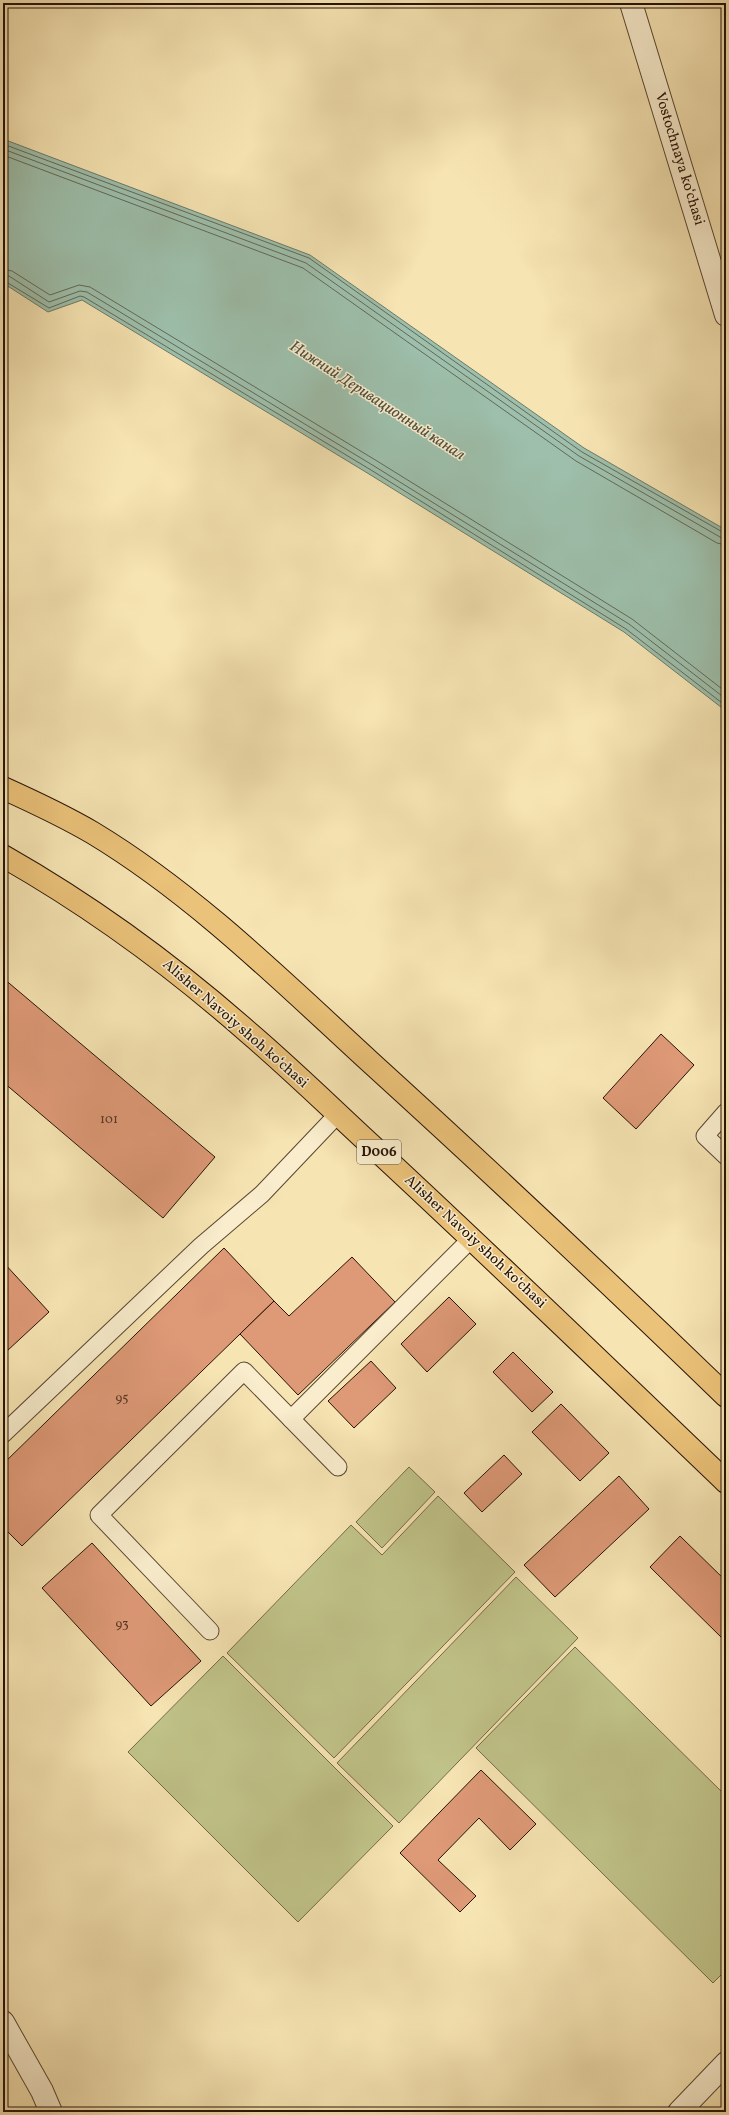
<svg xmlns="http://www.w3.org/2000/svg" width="729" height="2115" viewBox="0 0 729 2115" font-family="Vollkorn,serif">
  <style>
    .green { fill: #c0c389; stroke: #736a48 }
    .water { fill: #9dbfab; stroke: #6d7a69 }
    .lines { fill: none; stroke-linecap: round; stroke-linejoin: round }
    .shore { stroke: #626858; stroke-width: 1 }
    .building { fill: #de9977; stroke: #261206 }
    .service-casing { stroke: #5a4631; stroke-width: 19 }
    .minor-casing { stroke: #5a4631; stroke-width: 24 }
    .primary-casing { stroke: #261206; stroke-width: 24 }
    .service { stroke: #f9edcd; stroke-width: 17 }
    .minor { stroke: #f9edcd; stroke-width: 22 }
    .primary { stroke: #ebc279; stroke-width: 22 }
    .labels { text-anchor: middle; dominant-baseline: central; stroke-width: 3; stroke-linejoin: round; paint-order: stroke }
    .number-label { font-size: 13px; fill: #543422 }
    .shield { fill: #f9edcd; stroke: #655442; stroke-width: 1 }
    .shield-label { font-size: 14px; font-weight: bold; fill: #261206 }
    .street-label { font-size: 15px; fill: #261206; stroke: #f9edcd }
    .water-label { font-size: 16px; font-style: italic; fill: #504f40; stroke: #f9edcd }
  </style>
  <rect width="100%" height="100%" fill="#f6e4b2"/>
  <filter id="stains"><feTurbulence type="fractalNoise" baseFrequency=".005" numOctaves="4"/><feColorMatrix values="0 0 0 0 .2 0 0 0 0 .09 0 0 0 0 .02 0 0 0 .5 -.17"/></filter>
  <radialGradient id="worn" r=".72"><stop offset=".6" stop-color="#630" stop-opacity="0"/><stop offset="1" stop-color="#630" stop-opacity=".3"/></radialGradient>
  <!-- green -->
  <g class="green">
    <polygon points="409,1467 435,1492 382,1548 356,1522"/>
    <polygon points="438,1496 515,1572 334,1758 227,1653 351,1525 382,1555"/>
    <polygon points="516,1577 578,1638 399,1823 337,1763"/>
    <polygon points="575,1647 726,1796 726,1970 713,1983 476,1748"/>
    <polygon points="223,1656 393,1826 298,1922 128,1752"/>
  </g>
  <!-- water -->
  <polygon class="water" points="3,139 310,255 584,448 726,530 726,711 624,632 369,474 82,300 48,312 3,283"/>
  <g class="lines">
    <!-- shore -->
    <g class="shore">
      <polyline points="3,144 309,258 582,452 726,534"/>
      <polyline points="3,149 306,263 579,456 720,537 726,539"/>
      <polyline points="3,155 303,268 576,461 717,543 726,545"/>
      <polyline points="3,269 12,271 50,295 79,285 90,287 377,461 632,619 726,692"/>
      <polyline points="3,275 9,276 49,302 80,291 87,292 374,466 629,624 726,699"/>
      <polyline points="3,280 49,308 80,296 84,297 371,470 626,629 726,706"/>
    </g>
  </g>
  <!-- building -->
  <g class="building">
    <polygon points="3,978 215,1157 163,1218 3,1082"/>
    <polygon points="661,1034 694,1065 636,1129 603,1098"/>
    <polygon points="224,1248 274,1301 22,1546 3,1527 3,1464"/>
    <polygon points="352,1257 395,1302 298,1395 240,1334 274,1301 289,1316"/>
    <polygon points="3,1262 49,1312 7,1351 3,1347"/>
    <polygon points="449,1297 476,1324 427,1372 401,1344"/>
    <polygon points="513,1352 553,1392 532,1412 493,1372"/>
    <polygon points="371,1361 396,1388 354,1428 328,1401"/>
    <polygon points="561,1404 609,1453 580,1481 532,1432"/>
    <polygon points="504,1455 522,1474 482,1512 464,1493"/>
    <polygon points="619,1476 649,1509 555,1597 524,1565"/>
    <polygon points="680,1536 726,1581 726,1638 724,1640 650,1567"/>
    <polygon points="92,1543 201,1661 151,1706 42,1588"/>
    <polygon points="481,1770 536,1824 510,1850 479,1818 438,1860 476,1896 460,1912 400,1853"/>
  </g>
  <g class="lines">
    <defs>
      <g id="service">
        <polyline points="726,1112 705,1136 726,1156"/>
        <polyline points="291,1419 338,1467"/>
        <polyline points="3,1434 201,1246 262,1194 338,1114"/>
        <polyline points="210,1631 99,1515 244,1371 291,1419 472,1238"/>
      </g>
      <g id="minor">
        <polyline points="631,3 726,315"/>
        <polyline points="3,2022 42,2091 51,2112"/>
        <polyline points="679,2112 726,2063"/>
      </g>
      <g id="primary">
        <path d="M3,788C34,802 64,816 93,833C194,894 281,980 368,1060C489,1170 608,1282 726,1396"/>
        <path d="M3,856C91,906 173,966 249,1033C290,1068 330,1107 370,1144C490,1255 608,1369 726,1482"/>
      </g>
    </defs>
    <!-- service casing -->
    <use href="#service" class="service-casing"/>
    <!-- minor casing -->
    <use href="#minor" class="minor-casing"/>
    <!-- primary casing -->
    <use href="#primary" class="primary-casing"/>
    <!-- service -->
    <use href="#service" class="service"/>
    <!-- minor -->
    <use href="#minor" class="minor"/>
    <!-- primary -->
    <use href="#primary" class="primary"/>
  </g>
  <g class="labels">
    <!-- number labels -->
    <g class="number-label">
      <text x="109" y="1120">101</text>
      <text x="122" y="1399">95</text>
      <text x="122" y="1625">93</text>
    </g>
    <!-- shield labels -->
    <rect class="shield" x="357" y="1140" width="44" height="24" rx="3"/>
    <g class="shield-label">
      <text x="379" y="1152">D006</text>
    </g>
    <!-- street labels -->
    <g class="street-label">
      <text transform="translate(679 159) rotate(73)">Vostochnaya ko‘chasi</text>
      <text transform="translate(235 1024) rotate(41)">Alisher Navoiy shoh koʻchasi</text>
      <text transform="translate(475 1242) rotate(43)">Alisher Navoiy shoh koʻchasi</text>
    </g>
    <!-- water labels -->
    <g class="water-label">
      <text transform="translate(377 401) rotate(33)">Нижний Деривационный канал</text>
    </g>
  </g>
  <!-- margin -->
  <rect width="729" height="2115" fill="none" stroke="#f6e4b2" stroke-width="16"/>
  <rect x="4" y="4" width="721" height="2107" fill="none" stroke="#261206" stroke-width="2"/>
  <rect x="8" y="8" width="713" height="2099" fill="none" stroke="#261206"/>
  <rect width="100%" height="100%" filter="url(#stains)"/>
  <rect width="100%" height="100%" fill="url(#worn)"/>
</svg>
